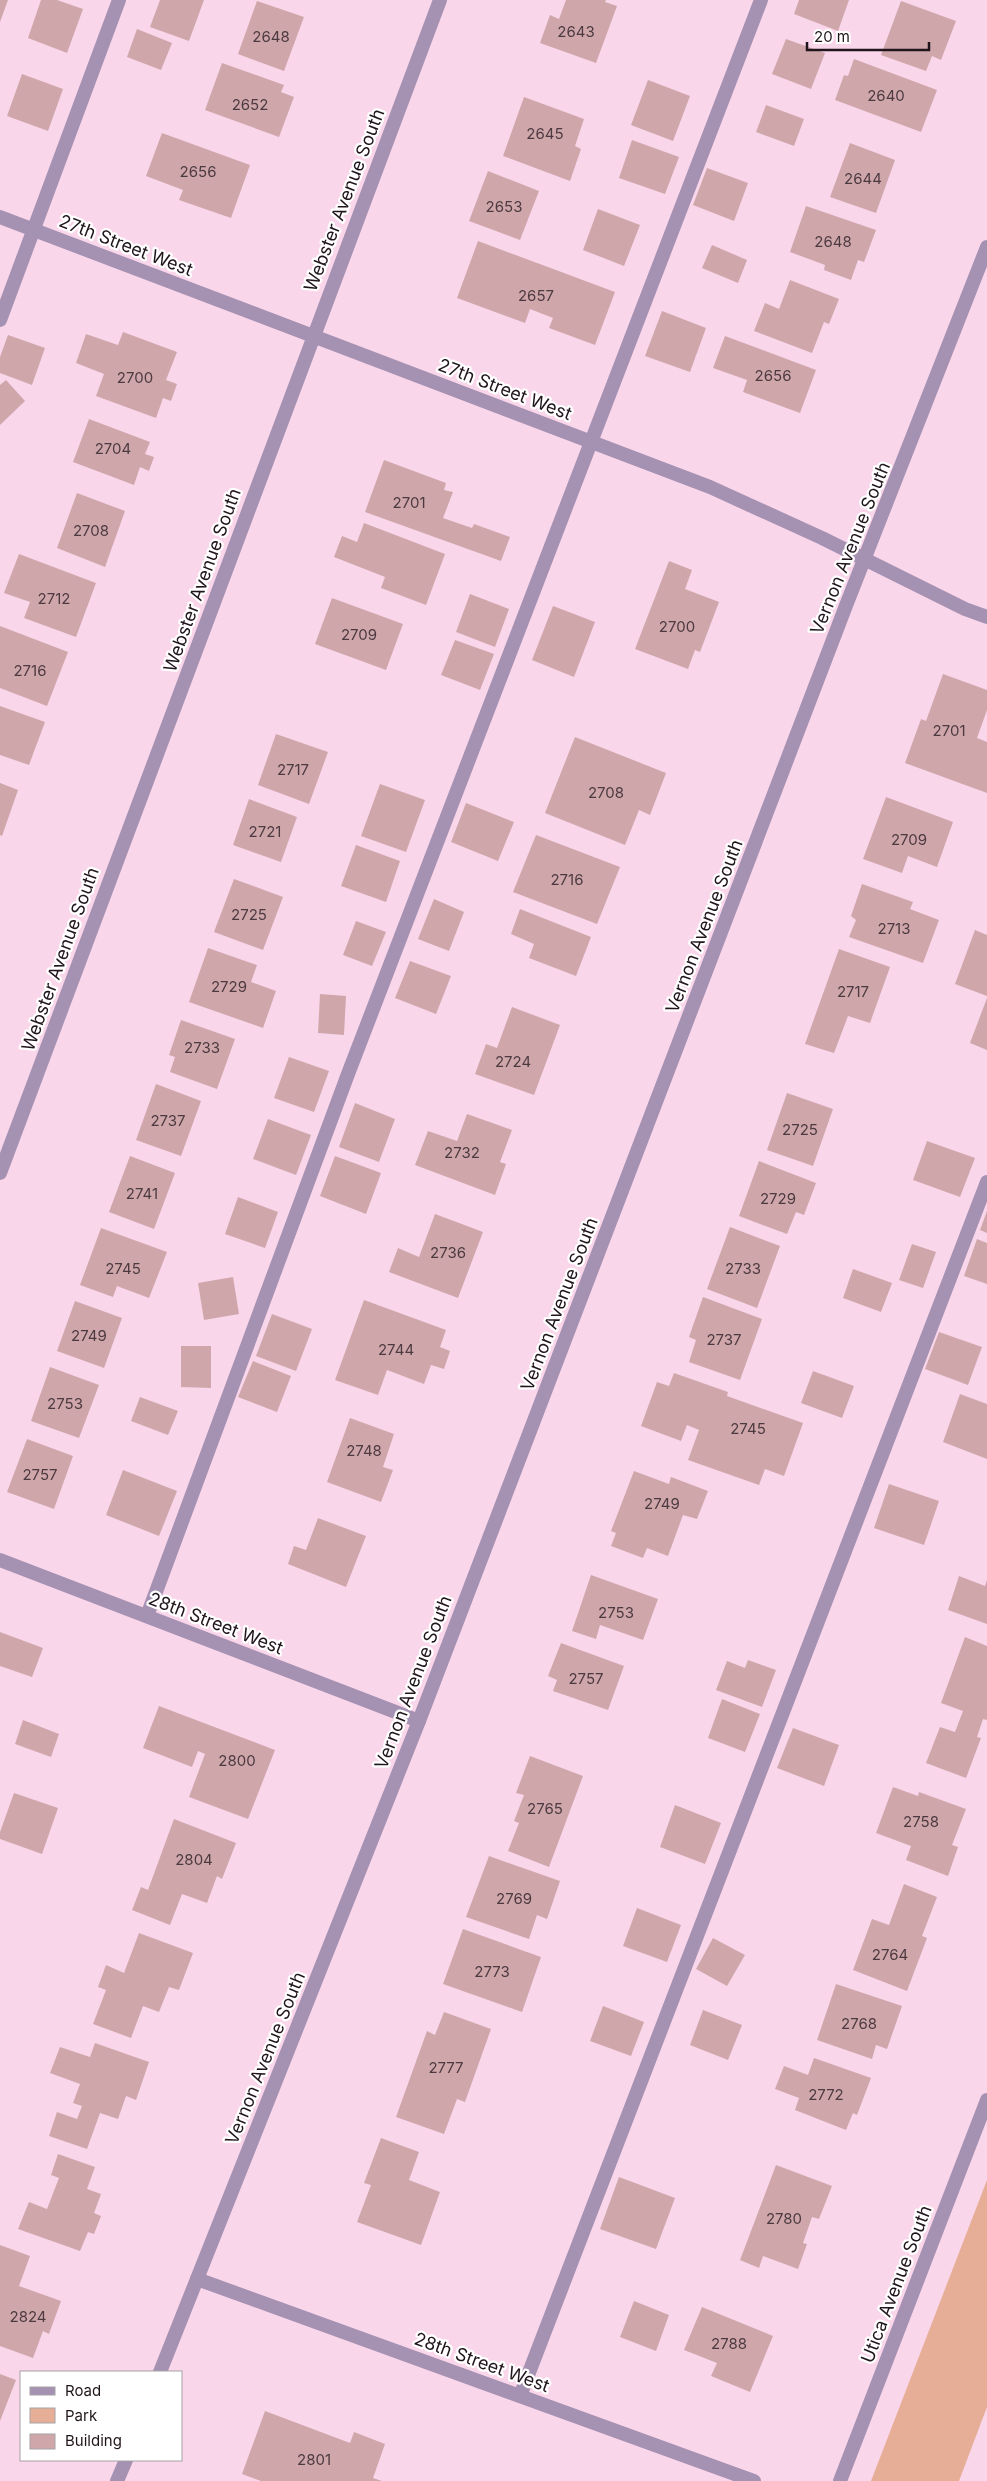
<svg xmlns="http://www.w3.org/2000/svg" width="987" height="2481" viewBox="0 0 987 2481" font-family="Inter,sans-serif">
  <style>
    .green { fill: #e7ae97 }
    .building { fill: #cfa7ab }
    .lines { fill: none; stroke-linecap: round; stroke-linejoin: round }
    .service { stroke: #a591b2; stroke-width: 14 }
    .minor { stroke: #a591b2; stroke-width: 14 }
    .labels { text-anchor: middle; dominant-baseline: central; stroke-width: 4.5; stroke-linejoin: round; paint-order: stroke }
    .number-label { font-size: 15px; fill: #4c3a40 }
    .street-label { font-size: 18px; fill: #21151c; stroke: #fff }
  </style>
  <rect width="100%" height="100%" fill="#fad6eb"/>
  <!-- green -->
  <polygon class="green" points="987,2180 987,2407 959,2481 871,2481"/>
  <!-- building -->
  <g class="building">
    <polygon points="0,0 8,0 0,22"/>
    <polygon points="41,0 57,0 83,9 67,53 28,38"/>
    <polygon points="160,0 204,0 189,41 150,27"/>
    <polygon points="566,0 606,0 605,2 617,6 596,63 540,43 550,15 559,19"/>
    <polygon points="799,0 849,0 838,31 794,14"/>
    <polygon points="257,1 304,17 284,71 238,54"/>
    <polygon points="901,1 956,21 941,60 932,56 926,71 881,55"/>
    <polygon points="137,29 172,43 161,70 127,57"/>
    <polygon points="786,39 825,53 811,89 772,74"/>
    <polygon points="854,59 937,90 921,132 835,100 844,75 848,76"/>
    <polygon points="222,63 284,85 281,92 294,97 279,137 205,110"/>
    <polygon points="22,74 63,89 48,131 7,116"/>
    <polygon points="648,80 690,96 673,141 631,125"/>
    <polygon points="524,97 584,119 575,146 581,149 570,181 503,156"/>
    <polygon points="766,105 804,119 794,146 756,132"/>
    <polygon points="162,133 250,165 231,218 179,200 183,190 146,176"/>
    <polygon points="632,140 679,157 665,194 619,178"/>
    <polygon points="850,143 895,160 876,213 830,197"/>
    <polygon points="707,168 748,183 734,221 693,205"/>
    <polygon points="488,171 539,191 520,240 469,221"/>
    <polygon points="806,206 876,230 864,262 858,260 851,280 824,270 825,265 790,252"/>
    <polygon points="598,209 640,225 624,266 583,250"/>
    <polygon points="478,241 615,292 595,345 549,328 553,318 530,309 525,323 457,298"/>
    <polygon points="712,245 747,260 738,283 702,268"/>
    <polygon points="790,280 839,299 829,324 824,322 812,353 754,331 765,303 779,309"/>
    <polygon points="662,311 706,328 690,372 645,356"/>
    <polygon points="123,332 177,352 166,380 177,384 171,401 163,398 156,418 96,396 104,374 76,363 86,334 118,345"/>
    <polygon points="8,335 45,348 32,385 0,373 0,357"/>
    <polygon points="725,336 816,370 800,413 743,392 747,380 713,368"/>
    <polygon points="6,380 25,401 0,425 0,385"/>
    <polygon points="89,419 150,442 145,454 154,457 149,471 140,467 134,485 73,462"/>
    <polygon points="384,460 446,483 444,490 453,492 443,518 472,528 474,524 510,537 501,561 365,512"/>
    <polygon points="77,493 125,511 105,567 57,548"/>
    <polygon points="364,523 445,554 426,605 381,588 385,577 334,557 342,536 357,542"/>
    <polygon points="19,554 96,583 76,637 24,618 30,602 4,593"/>
    <polygon points="669,561 692,570 685,589 719,602 700,652 695,650 688,669 635,649"/>
    <polygon points="470,594 509,609 495,647 456,632"/>
    <polygon points="332,598 403,624 386,670 315,644"/>
    <polygon points="553,606 595,622 574,677 532,660"/>
    <polygon points="0,626 68,652 47,706 0,688"/>
    <polygon points="455,640 494,654 480,690 441,675"/>
    <polygon points="943,674 987,690 987,710 977,738 987,742 987,793 905,763 921,719 926,721"/>
    <polygon points="0,706 45,722 29,765 0,755"/>
    <polygon points="276,734 328,752 309,804 258,785"/>
    <polygon points="575,737 666,773 650,815 639,810 625,845 545,813"/>
    <polygon points="0,783 18,790 2,836 0,835"/>
    <polygon points="380,784 425,800 406,852 361,836"/>
    <polygon points="886,797 953,822 937,867 908,856 902,873 863,859"/>
    <polygon points="249,799 297,817 281,862 233,845"/>
    <polygon points="466,803 514,822 498,861 451,842"/>
    <polygon points="536,835 620,867 597,924 513,892"/>
    <polygon points="356,845 400,861 386,902 341,886"/>
    <polygon points="234,879 283,897 263,950 214,932"/>
    <polygon points="862,884 913,902 910,909 939,920 923,963 849,937 856,920 851,916"/>
    <polygon points="434,899 464,912 449,951 418,939"/>
    <polygon points="520,909 591,937 576,976 529,958 534,944 511,934"/>
    <polygon points="356,921 386,932 372,966 343,955"/>
    <polygon points="975,930 987,935 987,996 955,984"/>
    <polygon points="208,948 257,965 251,982 276,991 263,1028 189,1002"/>
    <polygon points="839,949 890,967 870,1023 848,1016 834,1053 805,1044"/>
    <polygon points="410,961 451,976 436,1014 395,998"/>
    <polygon points="320,994 346,996 344,1035 318,1033"/>
    <polygon points="987,998 987,1050 970,1043"/>
    <polygon points="512,1007 560,1025 534,1095 475,1074 486,1044 497,1048"/>
    <polygon points="181,1020 235,1039 217,1089 170,1072 175,1057 169,1055"/>
    <polygon points="289,1057 329,1071 314,1112 274,1098"/>
    <polygon points="156,1084 201,1101 181,1156 136,1140"/>
    <polygon points="787,1093 833,1109 813,1166 767,1150"/>
    <polygon points="355,1103 395,1119 379,1162 339,1147"/>
    <polygon points="467,1114 512,1130 500,1162 506,1164 495,1195 415,1165 428,1131 457,1141"/>
    <polygon points="268,1119 311,1135 296,1175 253,1159"/>
    <polygon points="927,1141 975,1158 960,1197 913,1180"/>
    <polygon points="130,1156 175,1173 154,1229 109,1212"/>
    <polygon points="335,1156 381,1173 366,1214 320,1196"/>
    <polygon points="759,1161 816,1183 804,1215 796,1212 787,1234 739,1216"/>
    <polygon points="238,1197 278,1212 265,1248 225,1234"/>
    <polygon points="987,1211 987,1233 980,1230"/>
    <polygon points="435,1214 483,1232 458,1298 389,1272 398,1248 419,1257"/>
    <polygon points="730,1227 780,1246 757,1308 707,1289"/>
    <polygon points="101,1228 167,1252 149,1298 117,1286 113,1297 80,1285"/>
    <polygon points="977,1239 987,1243 987,1284 964,1276"/>
    <polygon points="912,1244 936,1252 923,1288 899,1280"/>
    <polygon points="853,1269 892,1283 881,1312 843,1298"/>
    <polygon points="233,1277 239,1314 204,1320 198,1283"/>
    <polygon points="703,1297 762,1319 740,1380 689,1362 696,1340 689,1337"/>
    <polygon points="364,1300 446,1330 440,1347 450,1351 444,1369 431,1365 424,1384 387,1370 378,1395 335,1380"/>
    <polygon points="75,1301 122,1318 104,1368 57,1351"/>
    <polygon points="272,1314 312,1329 296,1371 256,1356"/>
    <polygon points="939,1332 982,1347 968,1385 925,1369"/>
    <polygon points="181,1346 211,1346 211,1388 181,1387"/>
    <polygon points="253,1361 291,1376 277,1412 238,1397"/>
    <polygon points="50,1367 99,1385 79,1438 31,1421"/>
    <polygon points="813,1371 854,1386 842,1418 801,1403"/>
    <polygon points="674,1373 728,1392 727,1396 803,1423 784,1476 765,1469 759,1485 688,1460 699,1430 687,1425 681,1441 641,1426 657,1382 669,1386"/>
    <polygon points="960,1394 987,1404 987,1459 943,1442"/>
    <polygon points="140,1397 178,1411 168,1435 131,1421"/>
    <polygon points="350,1418 394,1434 383,1467 393,1470 381,1502 327,1482"/>
    <polygon points="27,1439 73,1456 54,1509 7,1492"/>
    <polygon points="123,1470 177,1491 159,1536 106,1515"/>
    <polygon points="634,1471 669,1484 671,1477 708,1491 697,1519 683,1515 668,1556 647,1548 643,1558 611,1546 616,1533 611,1531"/>
    <polygon points="889,1484 939,1501 924,1545 874,1528"/>
    <polygon points="318,1518 366,1536 346,1587 288,1564 294,1546 306,1550"/>
    <polygon points="591,1575 658,1599 643,1640 600,1625 596,1639 572,1631"/>
    <polygon points="959,1576 985,1586 987,1580 987,1624 948,1610"/>
    <polygon points="0,1632 43,1648 32,1677 0,1666"/>
    <polygon points="965,1637 987,1646 987,1720 983,1719 977,1737 981,1738 966,1778 926,1763 940,1727 955,1732 963,1711 941,1703"/>
    <polygon points="561,1643 624,1666 608,1710 553,1691 557,1680 548,1676"/>
    <polygon points="748,1660 776,1670 762,1707 716,1690 727,1661 745,1668"/>
    <polygon points="722,1699 760,1714 745,1752 708,1738"/>
    <polygon points="159,1706 275,1750 248,1819 189,1797 205,1754 198,1751 192,1767 143,1748"/>
    <polygon points="23,1720 59,1734 51,1757 15,1744"/>
    <polygon points="793,1728 839,1745 824,1786 777,1768"/>
    <polygon points="530,1756 583,1776 549,1867 508,1851 519,1823 514,1821 524,1795 516,1793"/>
    <polygon points="893,1787 918,1796 919,1792 966,1809 952,1845 958,1847 948,1876 906,1860 911,1846 876,1833"/>
    <polygon points="14,1793 58,1808 42,1854 0,1839 0,1832"/>
    <polygon points="675,1805 721,1823 705,1864 660,1847"/>
    <polygon points="174,1819 236,1843 222,1879 217,1876 207,1903 182,1894 170,1925 132,1910 141,1887 148,1890"/>
    <polygon points="489,1856 560,1881 547,1919 537,1915 529,1939 466,1917"/>
    <polygon points="904,1884 937,1897 922,1936 927,1938 907,1991 853,1970 872,1919 889,1925"/>
    <polygon points="637,1908 681,1925 667,1962 623,1946"/>
    <polygon points="463,1929 541,1957 522,2012 443,1984"/>
    <polygon points="139,1933 193,1953 179,1990 169,1987 159,2012 143,2006 131,2038 93,2024 106,1990 98,1987 106,1965 124,1973"/>
    <polygon points="713,1938 745,1955 727,1986 696,1969"/>
    <polygon points="836,1984 902,2006 887,2049 876,2045 872,2059 817,2040"/>
    <polygon points="603,2006 644,2022 631,2056 590,2041"/>
    <polygon points="703,2010 742,2025 728,2060 690,2045"/>
    <polygon points="444,2012 491,2029 465,2102 457,2099 444,2134 396,2117 427,2031 435,2035"/>
    <polygon points="95,2043 149,2062 136,2100 126,2096 118,2119 100,2113 87,2149 49,2136 57,2112 77,2119 82,2106 73,2103 80,2084 50,2073 60,2047 90,2057"/>
    <polygon points="814,2058 871,2078 857,2115 853,2113 846,2130 795,2110 799,2098 775,2089 784,2066 808,2075"/>
    <polygon points="381,2138 419,2152 409,2180 440,2192 421,2245 357,2222 371,2185 364,2183"/>
    <polygon points="58,2154 95,2167 87,2189 101,2194 94,2213 101,2216 94,2234 88,2232 80,2251 18,2229 29,2202 47,2209 59,2178 51,2175"/>
    <polygon points="776,2165 832,2186 819,2219 812,2217 803,2243 807,2244 798,2269 763,2256 759,2268 740,2260"/>
    <polygon points="619,2177 675,2198 656,2249 600,2229"/>
    <polygon points="0,2245 30,2256 19,2286 61,2301 49,2334 43,2331 33,2358 0,2346"/>
    <polygon points="634,2301 669,2315 656,2351 620,2337"/>
    <polygon points="702,2307 773,2336 750,2392 711,2376 717,2363 684,2350"/>
    <polygon points="0,2374 16,2380 0,2421"/>
    <polygon points="265,2411 350,2443 354,2432 385,2444 373,2478 382,2481 261,2481 242,2474"/>
  </g>
  <g class="lines">
    <!-- service -->
    <g class="service">
      <polyline points="0,320 119,0"/>
      <polyline points="147,1616 348,1074 761,0"/>
      <polyline points="520,2396 987,1182"/>
    </g>
    <!-- minor -->
    <g class="minor">
      <polyline points="0,217 710,487 822,538 965,609 987,617"/>
      <polyline points="0,1173 440,0"/>
      <polyline points="0,1560 419,1721"/>
      <polyline points="197,2279 754,2481"/>
      <polyline points="160,2372 419,1721 847,603 987,247"/>
      <polyline points="117,2481 126,2460"/>
      <polyline points="840,2481 987,2100"/>
    </g>
  </g>
  <g class="labels">
    <!-- number labels -->
    <g class="number-label">
      <text x="576" y="31">2643</text>
      <text x="271" y="36">2648</text>
      <text x="886" y="95">2640</text>
      <text x="250" y="104">2652</text>
      <text x="545" y="133">2645</text>
      <text x="198" y="171">2656</text>
      <text x="863" y="178">2644</text>
      <text x="504" y="206">2653</text>
      <text x="833" y="241">2648</text>
      <text x="536" y="295">2657</text>
      <text x="773" y="375">2656</text>
      <text x="135" y="377">2700</text>
      <text x="113" y="448">2704</text>
      <text x="409" y="502">2701</text>
      <text x="91" y="530">2708</text>
      <text x="54" y="598">2712</text>
      <text x="677" y="626">2700</text>
      <text x="359" y="634">2709</text>
      <text x="30" y="670">2716</text>
      <text x="949" y="730">2701</text>
      <text x="293" y="769">2717</text>
      <text x="606" y="792">2708</text>
      <text x="265" y="831">2721</text>
      <text x="909" y="839">2709</text>
      <text x="567" y="879">2716</text>
      <text x="249" y="914">2725</text>
      <text x="894" y="928">2713</text>
      <text x="229" y="986">2729</text>
      <text x="853" y="991">2717</text>
      <text x="202" y="1047">2733</text>
      <text x="513" y="1061">2724</text>
      <text x="168" y="1120">2737</text>
      <text x="800" y="1129">2725</text>
      <text x="462" y="1152">2732</text>
      <text x="142" y="1193">2741</text>
      <text x="778" y="1198">2729</text>
      <text x="448" y="1252">2736</text>
      <text x="123" y="1268">2745</text>
      <text x="743" y="1268">2733</text>
      <text x="89" y="1335">2749</text>
      <text x="724" y="1339">2737</text>
      <text x="396" y="1349">2744</text>
      <text x="65" y="1403">2753</text>
      <text x="748" y="1428">2745</text>
      <text x="364" y="1450">2748</text>
      <text x="40" y="1474">2757</text>
      <text x="662" y="1503">2749</text>
      <text x="616" y="1612">2753</text>
      <text x="586" y="1678">2757</text>
      <text x="237" y="1760">2800</text>
      <text x="545" y="1808">2765</text>
      <text x="921" y="1821">2758</text>
      <text x="194" y="1859">2804</text>
      <text x="514" y="1898">2769</text>
      <text x="890" y="1954">2764</text>
      <text x="492" y="1971">2773</text>
      <text x="859" y="2023">2768</text>
      <text x="446" y="2067">2777</text>
      <text x="826" y="2094">2772</text>
      <text x="784" y="2218">2780</text>
      <text x="28" y="2316">2824</text>
      <text x="729" y="2343">2788</text>
      <text x="314" y="2459">2801</text>
    </g>
    <!-- street labels -->
    <g class="street-label">
      <text transform="translate(344 200) rotate(-69)">Webster Avenue South</text>
      <text transform="translate(126 245) rotate(21)">27th Street West</text>
      <text transform="translate(505 389) rotate(21)">27th Street West</text>
      <text transform="translate(850 548) rotate(-68)">Vernon Avenue South</text>
      <text transform="translate(202 580) rotate(-70)">Webster Avenue South</text>
      <text transform="translate(704 926) rotate(-69)">Vernon Avenue South</text>
      <text transform="translate(60 959) rotate(-70)">Webster Avenue South</text>
      <text transform="translate(559 1304) rotate(-69)">Vernon Avenue South</text>
      <text transform="translate(216 1623) rotate(21)">28th Street West</text>
      <text transform="translate(413 1682) rotate(-69)">Vernon Avenue South</text>
      <text transform="translate(265 2058) rotate(-68)">Vernon Avenue South</text>
      <text transform="translate(896 2284) rotate(-69)">Utica Avenue South</text>
      <text transform="translate(482 2362) rotate(20)">28th Street West</text>
    </g>
  </g>
  <!-- legend -->
  <rect x="20" y="2371" width="162" height="90" fill="#ffffff" stroke="#a6a1a4"/>
  <rect x="30" y="2387" width="25" height="8" fill="#a591b2" stroke="#a6a1a4"/>
  <text x="65" y="2396" font-size="15" fill="#21151c">Road</text>
  <rect x="30" y="2408" width="25" height="15" fill="#e7ae97" stroke="#a6a1a4"/>
  <text x="65" y="2421" font-size="15" fill="#21151c">Park</text>
  <rect x="30" y="2434" width="25" height="15" fill="#cfa7ab" stroke="#a6a1a4"/>
  <text x="65" y="2446" font-size="15" fill="#21151c">Building</text>
  <!-- scale -->
  <path d="M807 42v8h122v-8" fill="none" stroke="#21151c" stroke-width="2.5"/>
  <text x="814" y="42" font-size="15" fill="#21151c" stroke="#ffffff" stroke-width="4" paint-order="stroke">20 m</text>
</svg>
